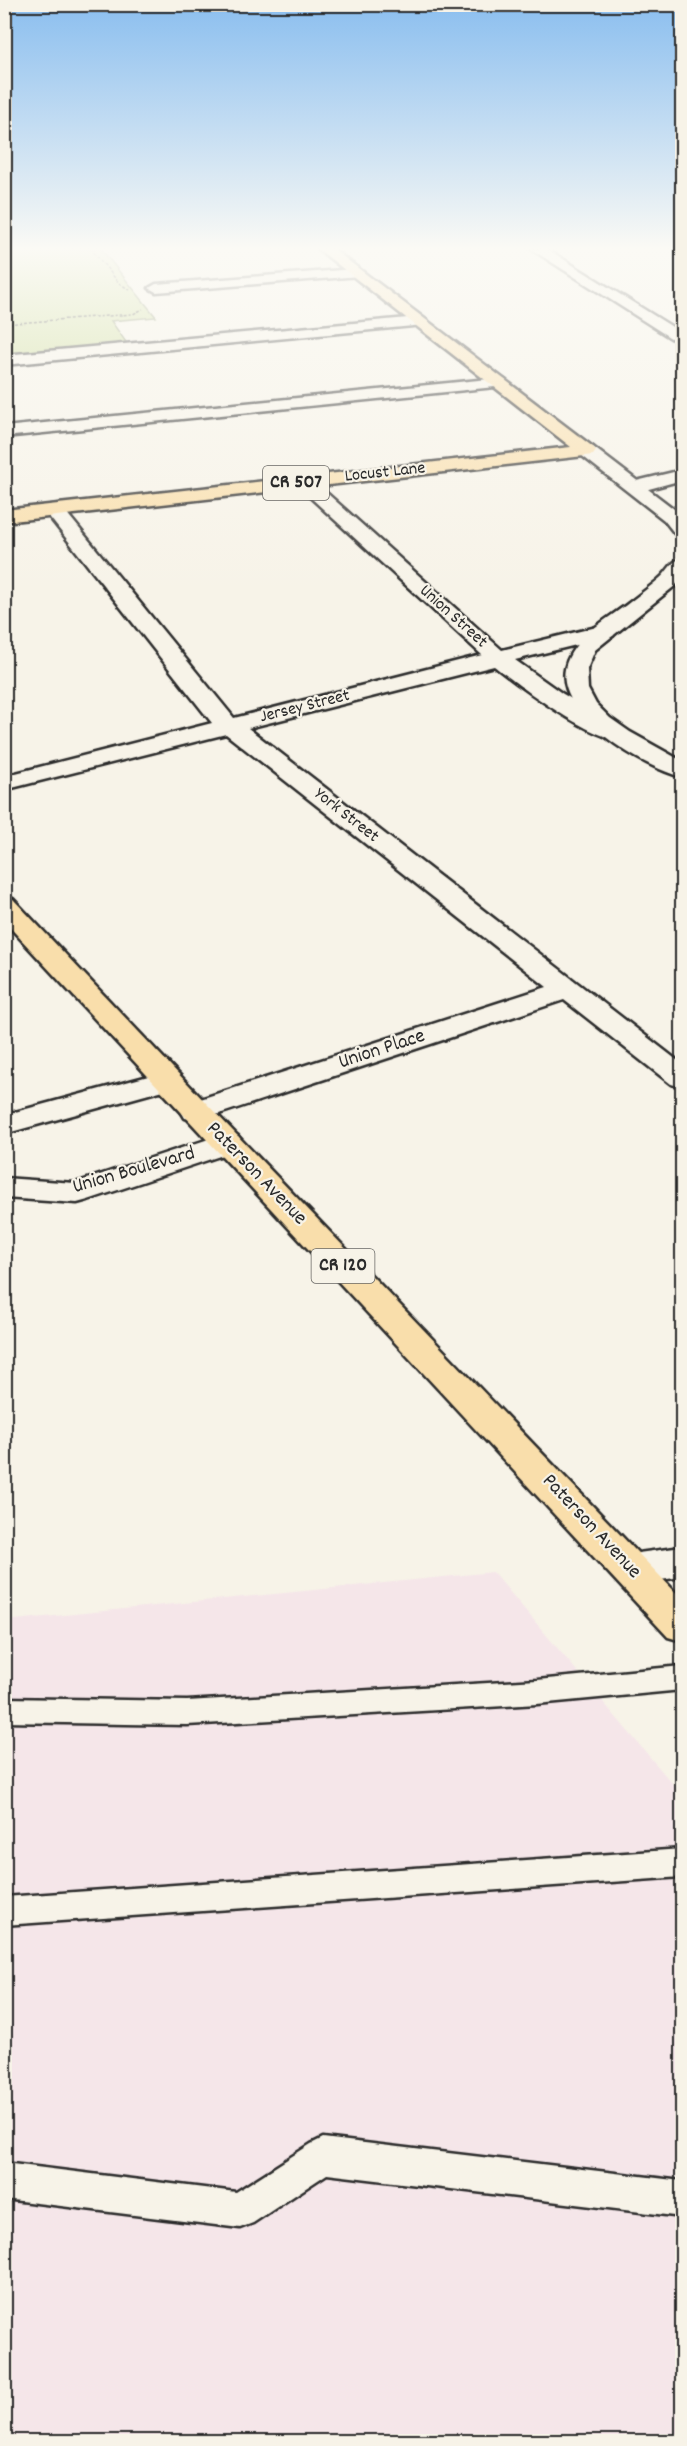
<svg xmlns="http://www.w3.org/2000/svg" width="687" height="2446" viewBox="0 0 687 2446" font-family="Dekko,sans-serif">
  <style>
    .built { fill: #f5e6e9 }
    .green { fill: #c6d98e; stroke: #78825c; stroke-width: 1.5 }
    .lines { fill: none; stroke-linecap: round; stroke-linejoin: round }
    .service-casing { stroke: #2b2b2b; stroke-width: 5 }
    .minor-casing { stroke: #2b2b2b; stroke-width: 5 }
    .tertiary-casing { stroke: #2b2b2b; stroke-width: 5 }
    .primary-casing { stroke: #2b2b2b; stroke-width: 5 }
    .path { stroke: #2b2b2b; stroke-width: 1.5; stroke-dasharray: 3 2; stroke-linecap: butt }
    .service { fill: #f7f3e8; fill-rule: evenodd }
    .minor { fill: #f7f3e8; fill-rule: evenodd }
    .tertiary { fill: #f7f3e8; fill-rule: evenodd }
    .primary { fill: #f9deab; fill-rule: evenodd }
    .labels { text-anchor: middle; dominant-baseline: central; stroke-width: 4.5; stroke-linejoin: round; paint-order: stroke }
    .far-street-label { font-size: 18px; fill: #2b2b2b; stroke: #f7f3e8 }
    .shield { fill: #f7f3e8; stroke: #686764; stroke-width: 1.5 }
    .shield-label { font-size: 20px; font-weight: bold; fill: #2b2b2b }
    .street-label { font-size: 21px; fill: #2b2b2b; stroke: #f7f3e8 }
  </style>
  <rect width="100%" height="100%" fill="#f7f3e8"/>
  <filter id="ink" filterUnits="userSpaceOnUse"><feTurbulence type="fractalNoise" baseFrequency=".0167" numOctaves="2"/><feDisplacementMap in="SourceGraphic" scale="12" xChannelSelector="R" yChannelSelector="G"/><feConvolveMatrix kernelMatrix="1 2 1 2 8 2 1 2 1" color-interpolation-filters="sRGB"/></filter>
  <g filter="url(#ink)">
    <!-- built -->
    <polygon class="built" points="493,1572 682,1795 682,2441 5,2442 5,1621"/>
    <!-- green -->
    <polygon class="green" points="25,249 101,249 156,317 111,321 128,345 5,356 5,251"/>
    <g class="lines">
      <defs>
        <g id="service">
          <polygon points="682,1666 682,1690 537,1704 187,1725 4,1722 4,1698 187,1701 537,1680"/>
          <polygon points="682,1849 682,1877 4,1925 4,1897"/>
          <polygon points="323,2138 682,2181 682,2217 327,2174 253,2223 240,2228 4,2199 4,2163 236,2192 311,2144"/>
        </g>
        <g id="minor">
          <polygon points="531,249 547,249 682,333 682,344 677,342"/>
          <polygon points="355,269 360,270 362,273 360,276 156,292 149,288 156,284"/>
          <polygon points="419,317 424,319 427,322 424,325 4,365 4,355"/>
          <polygon points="499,378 505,380 507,383 505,386 4,437 4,427"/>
          <polygon points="682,470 682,480 634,493 628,491 625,487 628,483"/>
          <path d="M304,477L310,478L502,650L605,625L613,626L616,631L613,636L515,660L563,694L624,729L628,734L624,739C598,745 517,684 494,666L248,728L682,1064V1087L671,1084L564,1000L207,1118L196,1120L185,1118L181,1111L185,1104L547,987L226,734L4,790V776L212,723L47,514L45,510L47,506H61L234,718L482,655L298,486L295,482L298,478Z"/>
          <polygon points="167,1071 178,1074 182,1080 178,1086 4,1134 4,1115"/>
          <polygon points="227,1133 238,1136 243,1143 238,1150 88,1200 77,1203 4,1198 4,1178 75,1183"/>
          <polygon points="682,1547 682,1577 631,1584 617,1580 611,1569 617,1558 631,1554"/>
        </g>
        <g id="tertiary">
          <polygon points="587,446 593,447 678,512 682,518 682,536 675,534 664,520 581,455 578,451 581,447"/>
          <path d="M682,558V577L676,585L595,650L587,669L588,689L596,704L610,718L630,732L682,761V777C645,768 556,716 565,669C571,638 607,620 630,602C640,594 650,587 659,579C668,572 671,561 682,558Z"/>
        </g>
        <g id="primary">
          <polygon points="318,249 333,249 593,447 596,451 593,455 4,522 4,510 571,447"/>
          <polygon points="4,897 13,899 207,1104 682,1599 682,1641 668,1637 4,921"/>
        </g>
      </defs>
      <!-- service casing -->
      <use href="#service" class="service-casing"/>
      <!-- minor casing -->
      <use href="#minor" class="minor-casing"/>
      <!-- tertiary casing -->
      <use href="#tertiary" class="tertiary-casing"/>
      <!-- primary casing -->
      <use href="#primary" class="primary-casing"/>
      <!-- path -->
      <g class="path">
        <polyline points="94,249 92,250 119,283 130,290"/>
        <polyline points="4,251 25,249"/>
        <polyline points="4,324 133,314 143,309"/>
      </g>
      <!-- service -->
      <use href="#service" class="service"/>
      <!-- minor -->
      <use href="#minor" class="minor"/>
      <!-- tertiary -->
      <use href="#tertiary" class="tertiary"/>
      <!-- primary -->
      <use href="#primary" class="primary"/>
    </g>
  </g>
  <!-- sky -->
  <linearGradient id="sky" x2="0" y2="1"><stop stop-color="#8abeef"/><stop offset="0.42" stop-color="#fbfaf5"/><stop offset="1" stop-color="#fbfaf5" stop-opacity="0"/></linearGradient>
  <rect width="687" height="592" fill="url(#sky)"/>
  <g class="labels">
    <!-- far-street labels -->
    <g class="far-street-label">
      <text transform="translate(385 473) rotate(-6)">Locust Lane</text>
      <text transform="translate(453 617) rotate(42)">Union Street</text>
      <text transform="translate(305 707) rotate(-14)">Jersey Street</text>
      <text transform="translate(346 816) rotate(38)">York Street</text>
    </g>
    <!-- shield labels -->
    <g class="shield">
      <rect x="263" y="466" width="66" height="34" rx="4.5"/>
      <rect x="311.5" y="1249" width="63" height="34" rx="4.5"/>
    </g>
    <g class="shield-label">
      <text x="296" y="483">CR 507</text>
      <text x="343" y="1266">CR 120</text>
    </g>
    <!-- street labels -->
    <g class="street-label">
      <text transform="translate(382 1050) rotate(-18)">Union Place</text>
      <text transform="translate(134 1171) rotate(-16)">Union Boulevard</text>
      <text transform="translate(256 1174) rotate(46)">Paterson Avenue</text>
      <text transform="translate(591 1527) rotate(47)">Paterson Avenue</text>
    </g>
  </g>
  <!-- margin -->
  <rect width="687" height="2446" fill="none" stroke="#f7f3e8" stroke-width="24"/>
  <rect x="12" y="12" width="663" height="2422" fill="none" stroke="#2b2b2b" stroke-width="2" filter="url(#ink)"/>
</svg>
